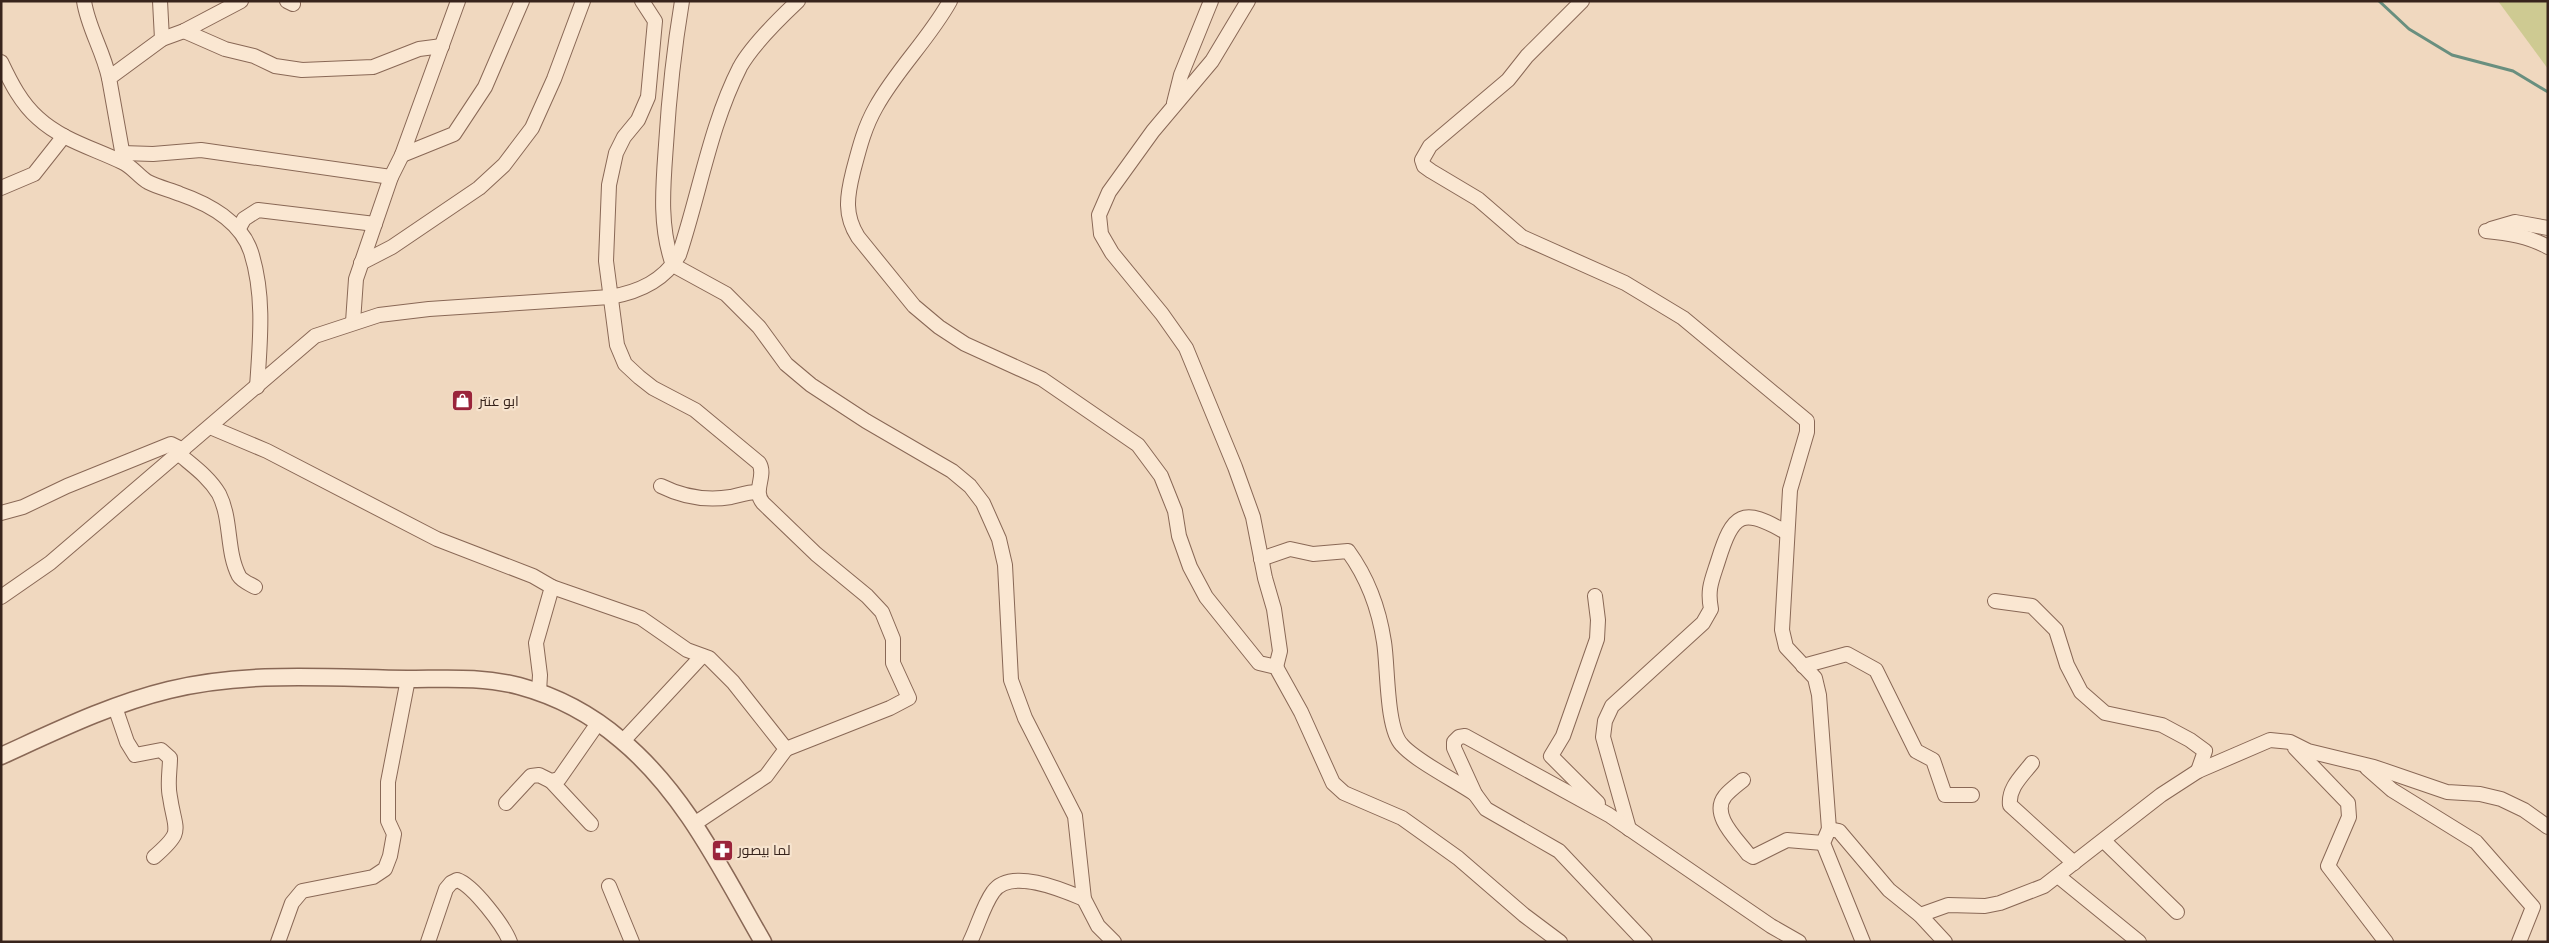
<svg xmlns="http://www.w3.org/2000/svg" width="2549" height="943" viewBox="0 0 2549 943" font-family="'Times New Roman',Cairo,serif">
  <style>
    .green { fill: #ceca92 }
    .lines { fill: none; stroke-linecap: round; stroke-linejoin: round }
    .stream { stroke: #698f7f; stroke-width: 3 }
    .minor-casing { stroke: #896856; stroke-width: 16 }
    .tertiary-casing { stroke: #896856; stroke-width: 19 }
    .minor { stroke: #fae7d2; stroke-width: 14 }
    .tertiary { stroke: #fae7d2; stroke-width: 16 }
    .labels { text-anchor: middle; dominant-baseline: central; stroke-width: 4.5; stroke-linejoin: round; paint-order: stroke }
    .poi-label { font-size: 14px; fill: #38241c; stroke: #f7e4cf; text-anchor: start }
  </style>
  <rect width="100%" height="100%" fill="#f0d8bf"/>
  <!-- green -->
  <polygon class="green" points="2498,1 2548,1 2548,69"/>
  <g class="lines">
    <!-- stream -->
    <polyline class="stream" points="2379,1 2409,29 2452,55 2513,71 2548,92"/>
    <defs>
      <g id="minor">
        <path d="M84,1C88,28 103,50 109,78"/>
        <polyline points="287,1 293,4"/>
        <path d="M642,1L655,21L648,97L638,120L624,137L616,153L609,185L606,261L617,345L625,364L639,377L653,388L695,410L759,463C767,476 752,490 763,503L816,554L867,596L882,612L893,639V663L909,698L890,708L786,749"/>
        <path d="M682,1C674,49 669,96 666,145C663,186 659,226 673,265L726,294L759,327L786,364L811,385L866,421L952,471L970,486L983,503L999,539L1005,565L1011,680L1025,718L1075,816L1084,899L1098,926L1114,942"/>
        <path d="M950,1C929,39 897,69 876,107C864,128 859,149 853,172C847,196 844,215 858,237L914,306L939,327L965,344L1042,379L1138,445L1161,476L1175,511L1179,536L1190,567L1206,597L1259,663L1276,667L1301,712L1333,783L1344,793L1402,818L1458,858L1524,915L1560,942"/>
        <polyline points="1248,1 1212,61 1153,131 1109,192 1099,215 1101,234 1112,253 1162,314 1186,348 1235,467 1253,517 1265,578 1274,609 1280,651 1276,667"/>
        <polyline points="1582,1 1527,56 1508,80 1430,146 1422,160 1424,166 1431,171 1478,199 1522,237 1625,283 1683,318 1807,421 1807,432 1790,490 1782,630 1786,647 1815,678 1819,695 1829,829"/>
        <polyline points="184,31 225,49 254,56 275,66 302,70 373,67 419,49 442,46"/>
        <polyline points="162,39 184,31 241,1"/>
        <path d="M1,62C11,83 21,103 38,118C62,140 93,148 122,162C132,166 139,177 148,182C158,187 170,190 180,194C209,204 241,222 251,252C265,296 260,342 257,387"/>
        <polyline points="1174,103 1181,75 1211,1"/>
        <polyline points="122,153 153,154 201,150 391,177"/>
        <polyline points="402,155 454,134 485,87 522,1"/>
        <polyline points="124,162 109,78 162,39 160,1"/>
        <polyline points="1,188 34,174 64,136"/>
        <polyline points="239,228 244,219 258,210 375,224"/>
        <polyline points="2491,229 2515,222 2548,228"/>
        <path d="M2486,231C2508,233 2528,236 2548,247"/>
        <polyline points="361,263 392,247 479,188 504,165 532,128 554,79 583,1"/>
        <polyline points="353,322 356,279 391,177 402,155 458,1"/>
        <polyline points="210,427 267,451 437,539 533,576 552,587 536,643 540,675 539,692"/>
        <path d="M179,454C193,466 209,477 219,494C232,520 226,551 239,576C242,581 250,584 255,587"/>
        <path d="M661,486C683,497 706,501 731,497C740,495 747,492 758,492"/>
        <polyline points="1,513 23,507 67,486 171,444 183,450"/>
        <path d="M1261,559L1290,549L1313,554L1348,551C1367,577 1379,609 1384,642C1388,666 1386,729 1402,745C1416,761 1456,781 1475,794"/>
        <polyline points="552,587 641,618 687,650 709,658 733,682 786,749 766,776 694,824"/>
        <polyline points="1595,596 1598,620 1597,639 1563,736 1551,756 1598,803"/>
        <path d="M1,597L50,563L315,336L379,315L429,309L610,297C639,292 664,281 679,255C700,192 710,126 740,67C751,47 781,17 798,1"/>
        <polyline points="1995,601 2032,606 2056,630 2067,665 2081,692 2105,713 2162,725 2190,740 2205,751 2198,771"/>
        <polyline points="1803,666 1847,654 1876,670 1916,751 1933,760 1945,795 1972,795"/>
        <path d="M115,707L127,742L135,755L161,750L170,758C170,771 167,784 170,797C175,832 185,830 154,857"/>
        <polyline points="623,741 702,656"/>
        <polyline points="2295,748 2348,803 2349,817 2328,866 2386,942"/>
        <path d="M2032,763C2022,776 2008,788 2010,805L2074,863"/>
        <polyline points="2367,768 2392,790 2476,842 2533,907 2519,942"/>
        <path d="M1743,780C1737,785 1730,790 1725,796C1710,815 1737,839 1748,854L1753,857L1787,840L1823,843"/>
        <polyline points="551,781 591,824"/>
        <polyline points="506,803 531,776 539,775 551,781 559,779 598,723"/>
        <path d="M1629,829L1603,737L1605,721L1612,706L1703,623L1711,609C1707,589 1712,580 1718,561C1733,513 1742,506 1787,533"/>
        <polyline points="2104,841 2177,912"/>
        <polyline points="2058,876 2139,942"/>
        <polyline points="609,886 632,942"/>
        <polyline points="1920,915 1948,905 1985,906 2000,903 2044,886 2161,795 2198,771 2270,740 2290,742 2308,751 2374,767 2447,792 2480,794 2501,799 2524,810 2548,827"/>
        <polyline points="278,942 292,903 302,891 373,877 385,869 390,856 394,834 388,821 388,782 408,679"/>
        <path d="M428,942L446,889L451,883L457,880C473,885 504,926 510,942"/>
        <path d="M970,942C978,926 983,906 993,892C1010,867 1063,890 1084,899"/>
        <polyline points="1645,942 1559,851 1486,809 1475,794 1454,748 1454,742 1459,737 1465,736 1609,815 1771,926 1799,942"/>
        <polyline points="1863,942 1823,843 1829,829 1839,831 1889,890 1920,915 1945,942"/>
      </g>
      <path id="tertiary" d="M1,756C56,731 111,704 169,690C246,671 328,678 407,679C445,679 481,676 519,686C556,696 592,715 621,740C685,793 722,871 763,942"/>
    </defs>
    <!-- minor casing -->
    <use href="#minor" class="minor-casing"/>
    <!-- tertiary casing -->
    <use href="#tertiary" class="tertiary-casing"/>
    <!-- minor -->
    <use href="#minor" class="minor"/>
    <!-- tertiary -->
    <use href="#tertiary" class="tertiary"/>
  </g>
  <!-- icons -->
  <defs>
    <symbol id="shop-square" viewBox="-11 -11 22 22"><rect x="-9" y="-9" width="18" height="18" rx="4" fill="#9a243b" stroke="#f7e4cf"/><path d="M-5-2.5h2.3a2.7 3.5 0 0 1 5.4 0H5L5.5 6h-11ZM-1.5-2.5h3a1.5 2.3 0 0 0-3 0Z" fill="#fff"/></symbol>
    <symbol id="pharmacy-square" viewBox="-11 -11 22 22"><rect x="-9" y="-9" width="18" height="18" rx="4" fill="#9a243b" stroke="#f7e4cf"/><path d="M-2-6h4v4h4v4h-4v4h-4v-4h-4v-4h4Z" fill="#fff"/></symbol>
  </defs>
  <g fill-rule="evenodd">
    <use href="#shop-square" x="450" y="388" width="25" height="25"/>
    <use href="#pharmacy-square" x="710" y="838" width="25" height="25"/>
  </g>
  <g class="labels">
    <!-- poi labels -->
    <g class="poi-label">
      <text x="479" y="401">ابو عنتر</text>
      <text x="738" y="850">لما بيصور</text>
    </g>
  </g>
  <!-- border -->
  <rect width="2549" height="943" fill="none" stroke="#38241c" stroke-width="5"/>
</svg>
